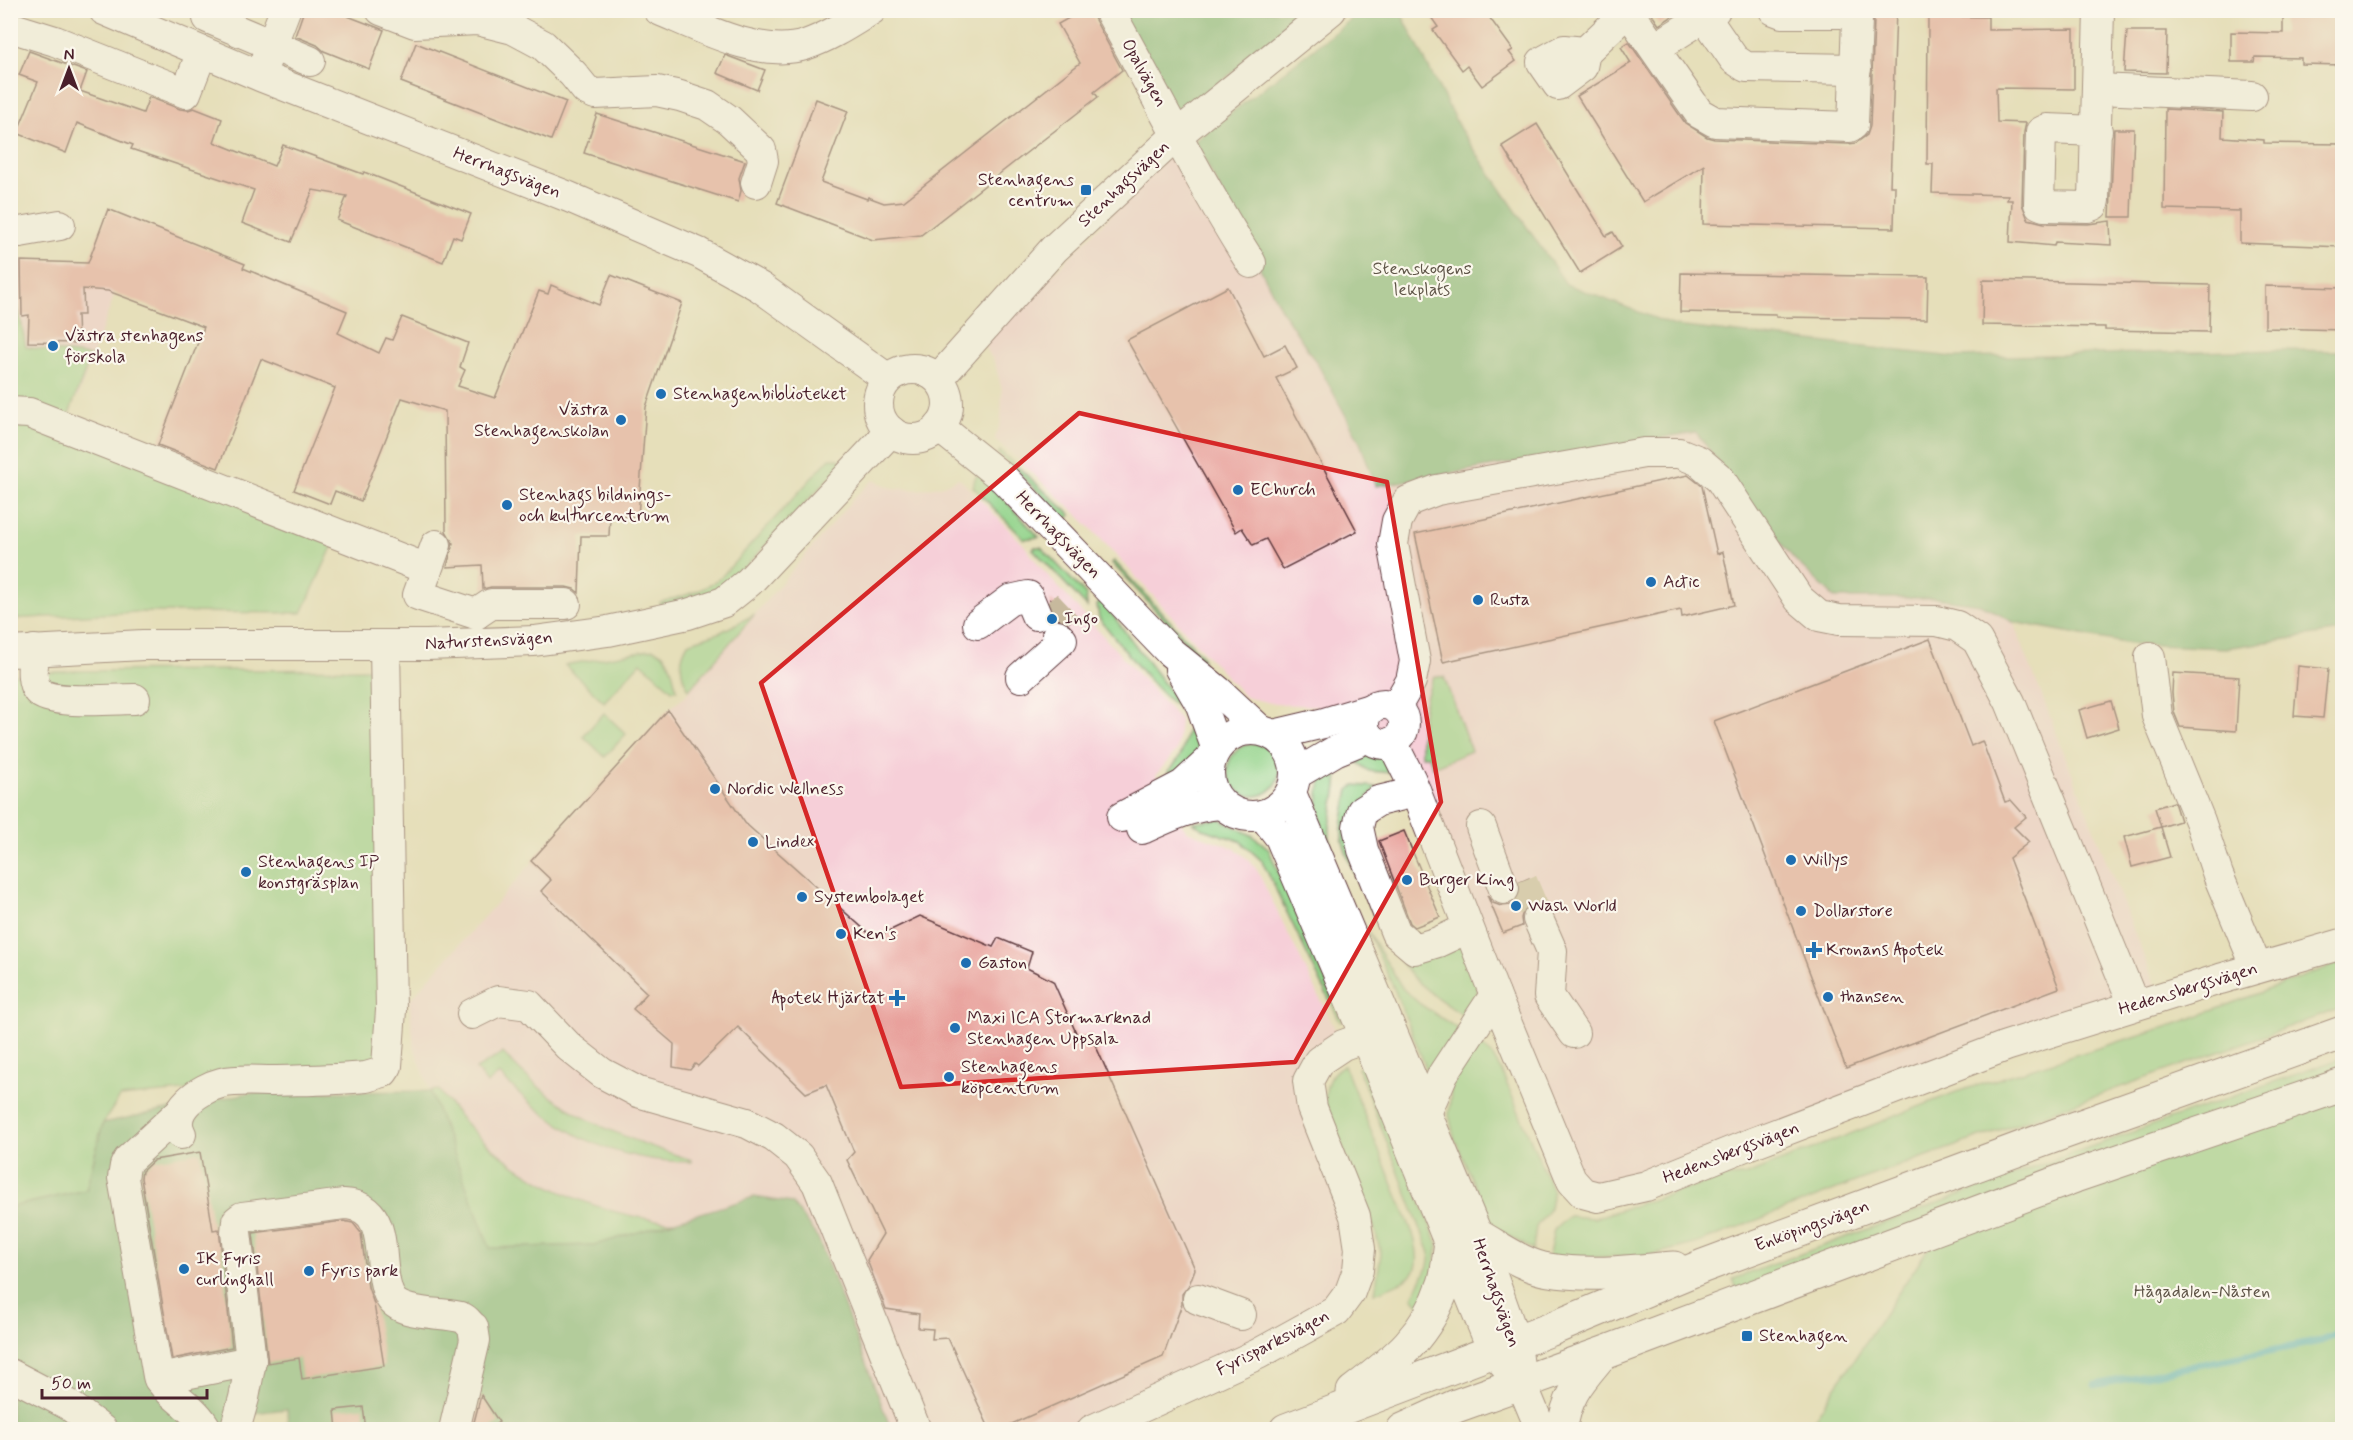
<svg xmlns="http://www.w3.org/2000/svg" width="2353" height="1440" viewBox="0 0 2353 1440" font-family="Mynerve,sans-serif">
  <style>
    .built { fill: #f6cfd8 }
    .green { fill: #91d38a; stroke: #6e795a; stroke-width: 1.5 }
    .forest { fill: #74b576; stroke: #5f6a50; stroke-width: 1.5 }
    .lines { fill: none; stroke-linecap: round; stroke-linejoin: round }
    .stream { stroke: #46b2c3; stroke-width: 7 }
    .building { fill: #e8a09b }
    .minor-tunnel { stroke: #c7b99d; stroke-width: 30; stroke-dasharray: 30 15; stroke-linecap: butt }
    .minor-casing { stroke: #613c40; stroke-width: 32 }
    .major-casing { stroke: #613c40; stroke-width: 35 }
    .minor { stroke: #fff; stroke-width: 30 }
    .major { stroke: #fff; stroke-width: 33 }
    .marked { fill: none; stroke: #d62828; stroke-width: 4.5; stroke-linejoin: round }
    .poi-dot { fill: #1f6fb2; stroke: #fbf7ec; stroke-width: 2 }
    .labels { text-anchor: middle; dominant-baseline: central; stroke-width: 4.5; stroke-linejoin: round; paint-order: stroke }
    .street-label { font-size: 18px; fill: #4a1f2b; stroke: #fbf7ec }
    .poi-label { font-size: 18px; fill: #4a1f2b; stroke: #fbf7ec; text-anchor: start }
    .park-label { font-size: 18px; fill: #5f5548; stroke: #fbf7ec }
  </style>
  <rect width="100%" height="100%" fill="#fbf7ec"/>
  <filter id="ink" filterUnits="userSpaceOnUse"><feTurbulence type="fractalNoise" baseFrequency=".0167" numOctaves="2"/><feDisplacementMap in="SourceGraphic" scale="12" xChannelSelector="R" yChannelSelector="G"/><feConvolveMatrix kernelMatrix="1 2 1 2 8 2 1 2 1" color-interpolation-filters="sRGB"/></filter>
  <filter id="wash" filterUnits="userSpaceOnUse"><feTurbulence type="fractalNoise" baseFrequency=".008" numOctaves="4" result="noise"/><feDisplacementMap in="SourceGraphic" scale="24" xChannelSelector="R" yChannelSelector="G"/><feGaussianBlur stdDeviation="1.35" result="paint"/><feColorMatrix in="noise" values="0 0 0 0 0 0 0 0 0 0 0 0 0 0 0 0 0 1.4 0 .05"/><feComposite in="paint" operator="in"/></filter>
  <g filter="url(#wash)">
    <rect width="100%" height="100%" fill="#e6dfba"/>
    <!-- built -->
    <g class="built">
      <polygon points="1174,151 1255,255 1281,309 1318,365 1359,440 1376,486 1696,431 1759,517 1835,597 1935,598 1980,604 2013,622 2160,998 1583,1193 1392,743 1335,751 1318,706 1275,704 1245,697 1116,555 1076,513 995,439 1001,422 1002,390 995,363 986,349 987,340"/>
      <polygon points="10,260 89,260 114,296 78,396 11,396"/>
      <polygon points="959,478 1024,545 1042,569 1180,720 1177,750 1156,775 1174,813 1187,831 1234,848 1249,860 1257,870 1343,1045 1308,1081 1355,1216 1350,1292 1092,1429 891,1429 818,1238 754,1197 595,1245 489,1248 414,1047 409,1001 668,710 684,697 854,498 873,480 892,488 919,490 943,485"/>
    </g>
    <!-- green -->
    <g class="green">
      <polygon points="11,292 16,294 26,347 91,356 66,422 333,545 302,613 138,612 11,619"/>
      <polygon points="1000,451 1071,515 1067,519 998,454"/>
      <path d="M830,458L839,459L843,463L749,563L726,583L700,597L660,606V602C683,596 703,592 722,576Z"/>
      <polygon points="980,473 1039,537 1024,539 973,487 975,478"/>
      <polygon points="1035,547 1041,547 1086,595 1087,607 1033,549"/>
      <polygon points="1114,561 1202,656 1203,662 1112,563"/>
      <path d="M1102,601L1181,706L1180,707C1163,702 1113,635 1099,618L1097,605Z"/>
      <path d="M755,614L689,690C680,675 678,659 688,643L721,632Z"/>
      <path d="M653,649C672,654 672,674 677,690H672L641,662L604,702L565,665Z"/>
      <polygon points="390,669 383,1072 120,1097 103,1123 86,1190 11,1207 11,675 75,671"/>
      <path d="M1434,676L1444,677L1471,751L1433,767L1429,756H1421C1420,727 1422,702 1434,676Z"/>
      <polygon points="604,713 626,734 605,757 583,736"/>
      <path d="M1191,721C1206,756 1196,756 1172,780L1168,771C1187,754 1182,742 1191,721Z"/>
      <circle cx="1254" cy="770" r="26"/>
      <polygon points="1366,751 1378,754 1389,761 1392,773 1369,771 1353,759"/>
      <path d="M1337,766C1341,794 1325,821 1331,849C1319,829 1314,795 1324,773Z"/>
      <path d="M1355,785L1377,787L1368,797L1391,940L1468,938C1481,974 1483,984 1468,1019C1448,1005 1426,992 1410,974C1393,955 1343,859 1342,835C1341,820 1346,804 1349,790Z"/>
      <polygon points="1220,819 1253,836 1268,848 1343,1020 1340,1022 1262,861 1240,841 1203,829 1193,822"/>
      <polygon points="1368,932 1403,989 1420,1004 1461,1031 1429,1071 1426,1068 1395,991"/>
      <polygon points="2342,962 2342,1008 1860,1180 1698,1243 1651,1255 1548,1259 1554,1230 1569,1216 1594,1218 1726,1177 1744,1176 1956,1092 2179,1023"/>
      <polygon points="1480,1044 1492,1055 1501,1070 1553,1192 1550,1208 1536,1227 1533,1250 1495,1228 1489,1220 1454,1137 1449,1115 1451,1090 1454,1077"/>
      <path d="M503,1053C558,1114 616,1136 692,1160V1162C610,1162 555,1131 499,1074L487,1084L476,1069Z"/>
      <polygon points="2342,1058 2342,1072 1738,1292 1733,1279 2073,1153"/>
      <path d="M1344,1065L1413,1234C1426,1277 1411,1278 1375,1293L1381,1253L1374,1227L1325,1102C1326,1085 1328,1074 1344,1065Z"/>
      <polygon points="1366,1066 1438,1245 1426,1312 1412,1297 1428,1266 1430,1253 1358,1068"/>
      <path d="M439,1090C481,1150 540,1189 609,1210C633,1217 656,1222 681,1221L595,1245L489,1248L430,1091Z"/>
      <polygon points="2342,1100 2342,1429 1807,1430 1935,1238"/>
    </g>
    <!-- forest -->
    <g class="forest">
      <polygon points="1109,11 1308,11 1183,113 1164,109"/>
      <polygon points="1362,11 1400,11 1460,129 1566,284 1675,326 1954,357 2284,350 2342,351 2342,631 2225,648 2130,644 2013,622 1980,604 1935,598 1835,598 1794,559 1759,517 1696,432 1376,486 1359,440 1318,365 1281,309 1195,141"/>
      <polygon points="430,1091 490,1248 595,1245 754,1197 792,1203 818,1238 891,1429 288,1430 287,1409 235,1415 220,1429 11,1430 11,1207 86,1190 103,1123 248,1093"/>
    </g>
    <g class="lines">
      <!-- stream -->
      <polyline class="stream" points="2095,1385 2321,1341 2342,1332"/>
    </g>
    <g id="blocks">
      <!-- building -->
      <g class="building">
        <polygon points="304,10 332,10 384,30 369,69 324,51 317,45 295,36"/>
        <polygon points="1083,10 1092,10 1094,18 1122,70 1094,92 1098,97 921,235 873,240 777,203 816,99 848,111 821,182 867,199 868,197 884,203 904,201 1080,63 1058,24"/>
        <polygon points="1426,10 1484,10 1513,50 1509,52 1516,61 1482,86 1467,66 1462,70 1433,30 1438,27"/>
        <polygon points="1649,10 1682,10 1659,25"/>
        <polygon points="1872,10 1896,10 1890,186 1895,186 1894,228 1703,224 1704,165 1643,202 1577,96 1631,63 1621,47 1629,42 1685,123 1707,137 1714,139 1848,144 1856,143 1867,135 1870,126 1874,20"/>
        <polygon points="2283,10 2343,10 2343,65 2301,64 2301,58 2255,57 2254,62 2231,62 2231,32 2283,33"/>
        <polygon points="1928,16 1988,17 1988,30 2074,29 2074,89 1996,88 1997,122 2026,123 2024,132 2022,204 2028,219 2044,223 2088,224 2110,221 2111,245 2055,242 2054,246 2010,242 2012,200 2007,200 2008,195 1932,193 1933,164 1927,164"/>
        <polygon points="2127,31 2167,31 2166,73 2124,72"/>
        <polygon points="416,43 566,102 551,140 401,82"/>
        <polygon points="29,51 87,72 80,91 143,113 149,97 180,109 188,110 194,108 222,119 214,142 274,166 283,145 363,174 364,172 471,214 461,239 453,236 443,262 337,220 347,196 313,190 291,242 242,223 254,190 131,149 133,145 77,123 66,153 17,133 38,82 19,75"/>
        <polygon points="725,55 765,70 757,90 717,73"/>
        <polygon points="2165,109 2223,112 2222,137 2264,140 2264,143 2343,144 2343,247 2240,243 2240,211 2164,209"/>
        <polygon points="597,114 745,161 739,178 741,191 738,202 584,153"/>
        <polygon points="1537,124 1606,236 1613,232 1622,247 1580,273 1502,146"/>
        <polygon points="2114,129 2134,129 2131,217 2110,217"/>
        <polygon points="108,209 245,264 243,268 347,311 338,333 379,353 386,338 392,340 402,317 468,343 460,367 465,370 458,386 495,398 539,291 548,294 551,285 599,305 611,275 682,303 646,407 638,517 610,516 609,536 581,536 579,593 574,589 566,587 491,587 483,589 482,565 447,567 453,543 446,531 445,411 402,398 361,501 335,491 330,504 294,490 335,388 261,359 218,468 158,445 204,327 108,291 83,289 84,315 77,315 78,343 28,342 29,315 22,316 21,261 88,263"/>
        <polygon points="1681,273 1928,277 1927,319 1776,317 1776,314 1680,312"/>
        <polygon points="1983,280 2210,285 2209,332 2105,330 2105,327 1982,325"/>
        <polygon points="2265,286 2343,288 2343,330 2265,328"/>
        <polygon points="1228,287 1264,356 1285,345 1297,368 1276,378 1357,531 1283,569 1266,539 1253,545 1242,528 1236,532 1127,340"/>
        <polygon points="1688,475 1702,486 1717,554 1723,552 1734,605 1682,617 1681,610 1443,662 1415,534"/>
        <polygon points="1050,600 1072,619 1069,622 1061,618 1053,618"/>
        <polygon points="1930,639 1971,746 1982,741 2005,802 2011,800 2026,817 2014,827 2029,842 2009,858 2059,988 1846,1068 1714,721"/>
        <polygon points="2298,666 2328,669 2323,718 2294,716"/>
        <polygon points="2173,673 2239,677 2236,731 2180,727 2174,712 2172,693"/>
        <polygon points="2111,701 2119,728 2087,738 2079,710"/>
        <polygon points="668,710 745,823 874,938 920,916 993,947 998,938 1032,952 1027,968 1053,981 1078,1037 1090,1033 1195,1269 1189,1285 1182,1294 1182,1304 1163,1357 998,1430 990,1430 948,1338 932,1339 933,1329 918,1328 919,1314 886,1309 867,1260 883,1234 847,1160 854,1152 826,1085 806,1093 738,1027 698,1066 695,1064 690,1070 673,1067 674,1044 633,1009 647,993 541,891 551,880 531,861"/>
        <polygon points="2174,802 2180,821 2161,827 2155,808"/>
        <polygon points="2161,827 2170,857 2132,867 2124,837"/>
        <polygon points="1404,831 1440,917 1415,927 1410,923 1379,841"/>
        <polygon points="1529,878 1539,902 1531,903 1524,909 1521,918 1522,926 1503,933 1487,895 1493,903 1501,906 1511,905 1518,900 1521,892 1520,882"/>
        <polygon points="200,1152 213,1230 219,1229 232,1347 172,1359 141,1178 142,1171 154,1160"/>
        <polygon points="343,1221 353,1223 361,1233 368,1287 374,1304 384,1366 302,1379 299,1358 268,1363 253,1233"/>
        <polygon points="481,1395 499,1422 487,1430 472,1430"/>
        <polygon points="363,1407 366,1430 337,1430 335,1410"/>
      </g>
    </g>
  </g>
  <g filter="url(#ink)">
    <use href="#blocks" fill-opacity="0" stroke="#613c40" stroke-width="1.5"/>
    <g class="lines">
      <!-- minor-tunnel -->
      <g class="minor-tunnel">
        <polyline points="1046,604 1066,625"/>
        <polyline points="1522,881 1538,919"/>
      </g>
      <defs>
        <g id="minor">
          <polyline points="104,10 260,76 569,197 699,253 760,287 888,379"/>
          <polyline points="381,10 415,23 477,20 513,29 543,45 573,74 586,90 595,94 657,91 680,96 707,105 729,120 761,150 763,161 756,183"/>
          <path d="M659,10C700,27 760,59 805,45C829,37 850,23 871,10"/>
          <path d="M1109,10C1156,95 1199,181 1251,263"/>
          <polyline points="1628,11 1699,113 1715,122 1849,127 1853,125 1857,19 1850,13 1782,13 1774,10"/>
          <polyline points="1705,17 1734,59 1746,67 1856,69"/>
          <polyline points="208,18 310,61"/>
          <polyline points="10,27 55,41 186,93 202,52"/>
          <polyline points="1655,48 1715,10"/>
          <polyline points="1585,52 1564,50 1542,62 1558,85 1582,67 1585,52 1629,10"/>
          <polyline points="265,62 285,10"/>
          <polyline points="2099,89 2252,96"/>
          <polyline points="2097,131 2047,129 2041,132 2039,204 2044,206 2088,207 2093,205 2094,200 2099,10"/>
          <polyline points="10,231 20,232 60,225"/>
          <circle cx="913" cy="404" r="35"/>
          <polyline points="938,379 1054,249 1177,135 1331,10"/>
          <polyline points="10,412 29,413 427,569"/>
          <polyline points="939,427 1004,479 1169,651 1218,691 1260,730"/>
          <polyline points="436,545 418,595 476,614"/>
          <polyline points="476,614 491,604 566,604"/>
          <polyline points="978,624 1010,600 1028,596 1036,615"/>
          <path d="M34,650C33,663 30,681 38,691C50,705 116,699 135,699"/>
          <polyline points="10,652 143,645 427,645 534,641 608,631 688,614 724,602 749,582 891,431"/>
          <polyline points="2150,657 2157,716 2200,821 2218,875 2257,968"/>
          <polyline points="1180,669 1201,705 1216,747"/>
          <polyline points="1021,677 1062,640 1057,635"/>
          <circle cx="1384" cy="724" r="20"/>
          <polyline points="1396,707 1411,681 1415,661 1393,544 1397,521 1408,501 1437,490 1644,453 1679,453 1699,461 1720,479 1799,599 1819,616 1839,620 1937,621 1957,626 1977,640 2010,702 2134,1005"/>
          <circle cx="1252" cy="773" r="43"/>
          <polyline points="1273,735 1324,723 1370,709"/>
          <polyline points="1392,742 1411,780 1495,995 1572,1181 1583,1193 1598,1197 1646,1186 1750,1144 2006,1046 2220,979 2342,944"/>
          <polyline points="1296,774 1335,751 1369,737"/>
          <polyline points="1416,792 1378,801 1362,811 1358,827 1363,850 1396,933 1415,949 1438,942 1468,928"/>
          <polyline points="1291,793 1478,1236 1516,1343 1521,1382 1541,1430"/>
          <polyline points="1263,815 1280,837 1365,1036 1493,1351 1509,1369"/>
          <polyline points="1122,817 1183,785 1210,760"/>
          <polyline points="1481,827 1504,889"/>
          <path d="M1142,829C1168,817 1191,806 1220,804"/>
          <polyline points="1538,919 1552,951 1549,996 1574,1033"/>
          <polyline points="472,1014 498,1001 529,1005 569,1047 602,1073 638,1092 747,1123 774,1137 798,1156 817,1183 916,1430"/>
          <polyline points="1427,1111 1443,1074 1495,995"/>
          <path d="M180,1112L128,1160L125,1166L123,1178L158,1376C168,1396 195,1406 207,1430"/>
          <path d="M181,1134C167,1110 201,1088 221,1083C238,1079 256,1081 273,1081C304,1080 335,1080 366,1077L383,1072L387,1066L391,1010L385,646"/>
          <polyline points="1198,1299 1241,1315"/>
          <polyline points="10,1374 69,1405 102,1430"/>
          <polyline points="159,1379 251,1361"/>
          <path d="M235,1430L244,1398L251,1361L236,1232L237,1221L242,1217L344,1204C395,1206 374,1267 390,1297C401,1317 444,1311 463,1318C467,1320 470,1325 473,1327L475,1340L454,1430"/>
          <polyline points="1092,1430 1258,1354 1336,1311 1350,1292 1358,1270 1360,1249 1355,1216 1312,1108 1308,1081 1319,1061 1343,1045 1385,1030"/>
          <path d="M1562,1430C1567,1393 1582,1380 1604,1353"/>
        </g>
        <g id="major">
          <path d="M1478,1236C1500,1248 1523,1266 1549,1270C1590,1277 1633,1271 1674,1268"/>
          <path d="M1353,1392C1395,1360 1427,1336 1444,1284C1448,1271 1449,1255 1451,1242"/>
          <polyline points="1286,1430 1549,1330 1703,1266 2062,1133 2342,1033"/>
          <polyline points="1403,1430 1456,1406 1604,1353 2075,1176 2342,1085"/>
        </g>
      </defs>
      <!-- minor casing -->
      <use href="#minor" class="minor-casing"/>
      <!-- major casing -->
      <use href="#major" class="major-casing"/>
      <!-- minor -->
      <use href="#minor" class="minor"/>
      <!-- major -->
      <use href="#major" class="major"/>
    </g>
  </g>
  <!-- marked area -->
  <path d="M0 0H2353V1440H0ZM1079,413L1387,482L1441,802L1295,1062L901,1087L761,683Z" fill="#e6dfba" fill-opacity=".55" fill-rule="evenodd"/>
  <path class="marked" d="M1079,413L1387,482L1441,802L1295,1062L901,1087L761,683Z"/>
  <!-- markers -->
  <g class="poi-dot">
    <rect x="1080" y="184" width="12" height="12" rx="3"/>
    <circle cx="53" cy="346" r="6"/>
    <circle cx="661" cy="394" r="6"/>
    <circle cx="621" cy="420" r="6"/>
    <circle cx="1238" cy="490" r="6"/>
    <circle cx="507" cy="505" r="6"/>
    <circle cx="1651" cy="582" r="6"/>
    <circle cx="1478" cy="600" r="6"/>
    <circle cx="1052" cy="619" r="6"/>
    <circle cx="715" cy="789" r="6"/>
    <circle cx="753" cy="842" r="6"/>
    <circle cx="1791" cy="860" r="6"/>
    <circle cx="246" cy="872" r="6"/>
    <circle cx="1407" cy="880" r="6"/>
    <circle cx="802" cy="897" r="6"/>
    <circle cx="1516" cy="906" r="6"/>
    <circle cx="1801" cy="911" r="6"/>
    <circle cx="841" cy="934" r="6"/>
    <path d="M1811 941h6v6h6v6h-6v6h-6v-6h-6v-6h6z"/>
    <circle cx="966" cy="963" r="6"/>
    <circle cx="1828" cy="997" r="6"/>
    <path d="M894 989h6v6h6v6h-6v6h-6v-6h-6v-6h6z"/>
    <circle cx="955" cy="1028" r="6"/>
    <circle cx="949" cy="1077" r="6"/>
    <circle cx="184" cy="1269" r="6"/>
    <circle cx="309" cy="1271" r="6"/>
    <rect x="1741" y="1330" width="12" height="12" rx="3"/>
  </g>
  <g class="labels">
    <!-- street labels -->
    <g class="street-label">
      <text transform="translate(1144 73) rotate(61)">Opalvägen</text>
      <text transform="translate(507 173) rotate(21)">Herrhagsvägen</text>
      <text transform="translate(1124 184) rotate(-43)">Stenhagsvägen</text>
      <text transform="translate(1058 535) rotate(46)">Herrhagsvägen</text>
      <text transform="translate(489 641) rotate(-3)">Naturstensvägen</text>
      <text transform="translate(2188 989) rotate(-17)">Hedensbergsvägen</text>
      <text transform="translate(1731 1153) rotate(-21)">Hedensbergsvägen</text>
      <text transform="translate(1812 1226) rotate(-20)">Enköpingsvägen</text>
      <text transform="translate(1496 1293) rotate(71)">Herrhagsvägen</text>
      <text transform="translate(1273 1343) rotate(-27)">Fyrisparksvägen</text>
    </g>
    <!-- poi labels -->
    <g class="poi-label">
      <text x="1074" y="180" text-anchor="end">Stenhagens<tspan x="1074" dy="21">centrum</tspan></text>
      <text x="65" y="336">Västra stenhagens<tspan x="65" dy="21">förskola</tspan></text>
      <text x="673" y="394">Stenhagenbiblioteket</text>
      <text x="609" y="410" text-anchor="end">Västra<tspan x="609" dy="21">Stenhagenskolan</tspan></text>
      <text x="1250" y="490">EChurch</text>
      <text x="519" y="495">Stenhags bildnings-<tspan x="519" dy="21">och kulturcentrum</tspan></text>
      <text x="1663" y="582">Actic</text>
      <text x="1490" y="600">Rusta</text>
      <text x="1064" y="619">Ingo</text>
      <text x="727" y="789">Nordic Wellness</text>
      <text x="765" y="842">Lindex</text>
      <text x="1803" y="860">Willys</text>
      <text x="258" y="862">Stenhagens IP<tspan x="258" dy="21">konstgräsplan</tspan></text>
      <text x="1419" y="880">Burger King</text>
      <text x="814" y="897">Systembolaget</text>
      <text x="1528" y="906">Wash World</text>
      <text x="1813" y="911">Dollarstore</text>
      <text x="853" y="934">Ken's</text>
      <text x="1826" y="950">Kronans Apotek</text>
      <text x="978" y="963">Gaston</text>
      <text x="1840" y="997">thansen</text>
      <text x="885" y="998" text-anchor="end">Apotek Hjärtat</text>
      <text x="967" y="1018">Maxi ICA Stormarknad<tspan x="967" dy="21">Stenhagen Uppsala</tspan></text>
      <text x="961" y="1067">Stenhagens<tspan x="961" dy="21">köpcentrum</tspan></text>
      <text x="196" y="1259">IK Fyris<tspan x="196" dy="21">curlinghall</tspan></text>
      <text x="321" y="1271">Fyris park</text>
      <text x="1759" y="1336">Stenhagen</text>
    </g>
    <!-- park labels -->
    <g class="park-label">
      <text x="1422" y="269">Stenskogens<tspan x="1422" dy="21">lekplats</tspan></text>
      <text x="2202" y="1292">Hågadalen-Nåsten</text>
    </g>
  </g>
  <!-- margin -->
  <rect width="2353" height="1440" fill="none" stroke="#fbf7ec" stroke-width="36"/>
  <!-- north arrow -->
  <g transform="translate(69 69)" stroke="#fbf7ec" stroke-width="4.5" paint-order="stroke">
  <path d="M0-4.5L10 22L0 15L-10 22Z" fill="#4a1f2b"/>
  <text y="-9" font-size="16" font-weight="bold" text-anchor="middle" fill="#4a1f2b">N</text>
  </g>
  <!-- scale -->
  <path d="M42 1389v9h165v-9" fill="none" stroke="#4a1f2b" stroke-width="3"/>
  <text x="51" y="1389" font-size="18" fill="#4a1f2b" stroke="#fbf7ec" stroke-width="4.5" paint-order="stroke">50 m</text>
</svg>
